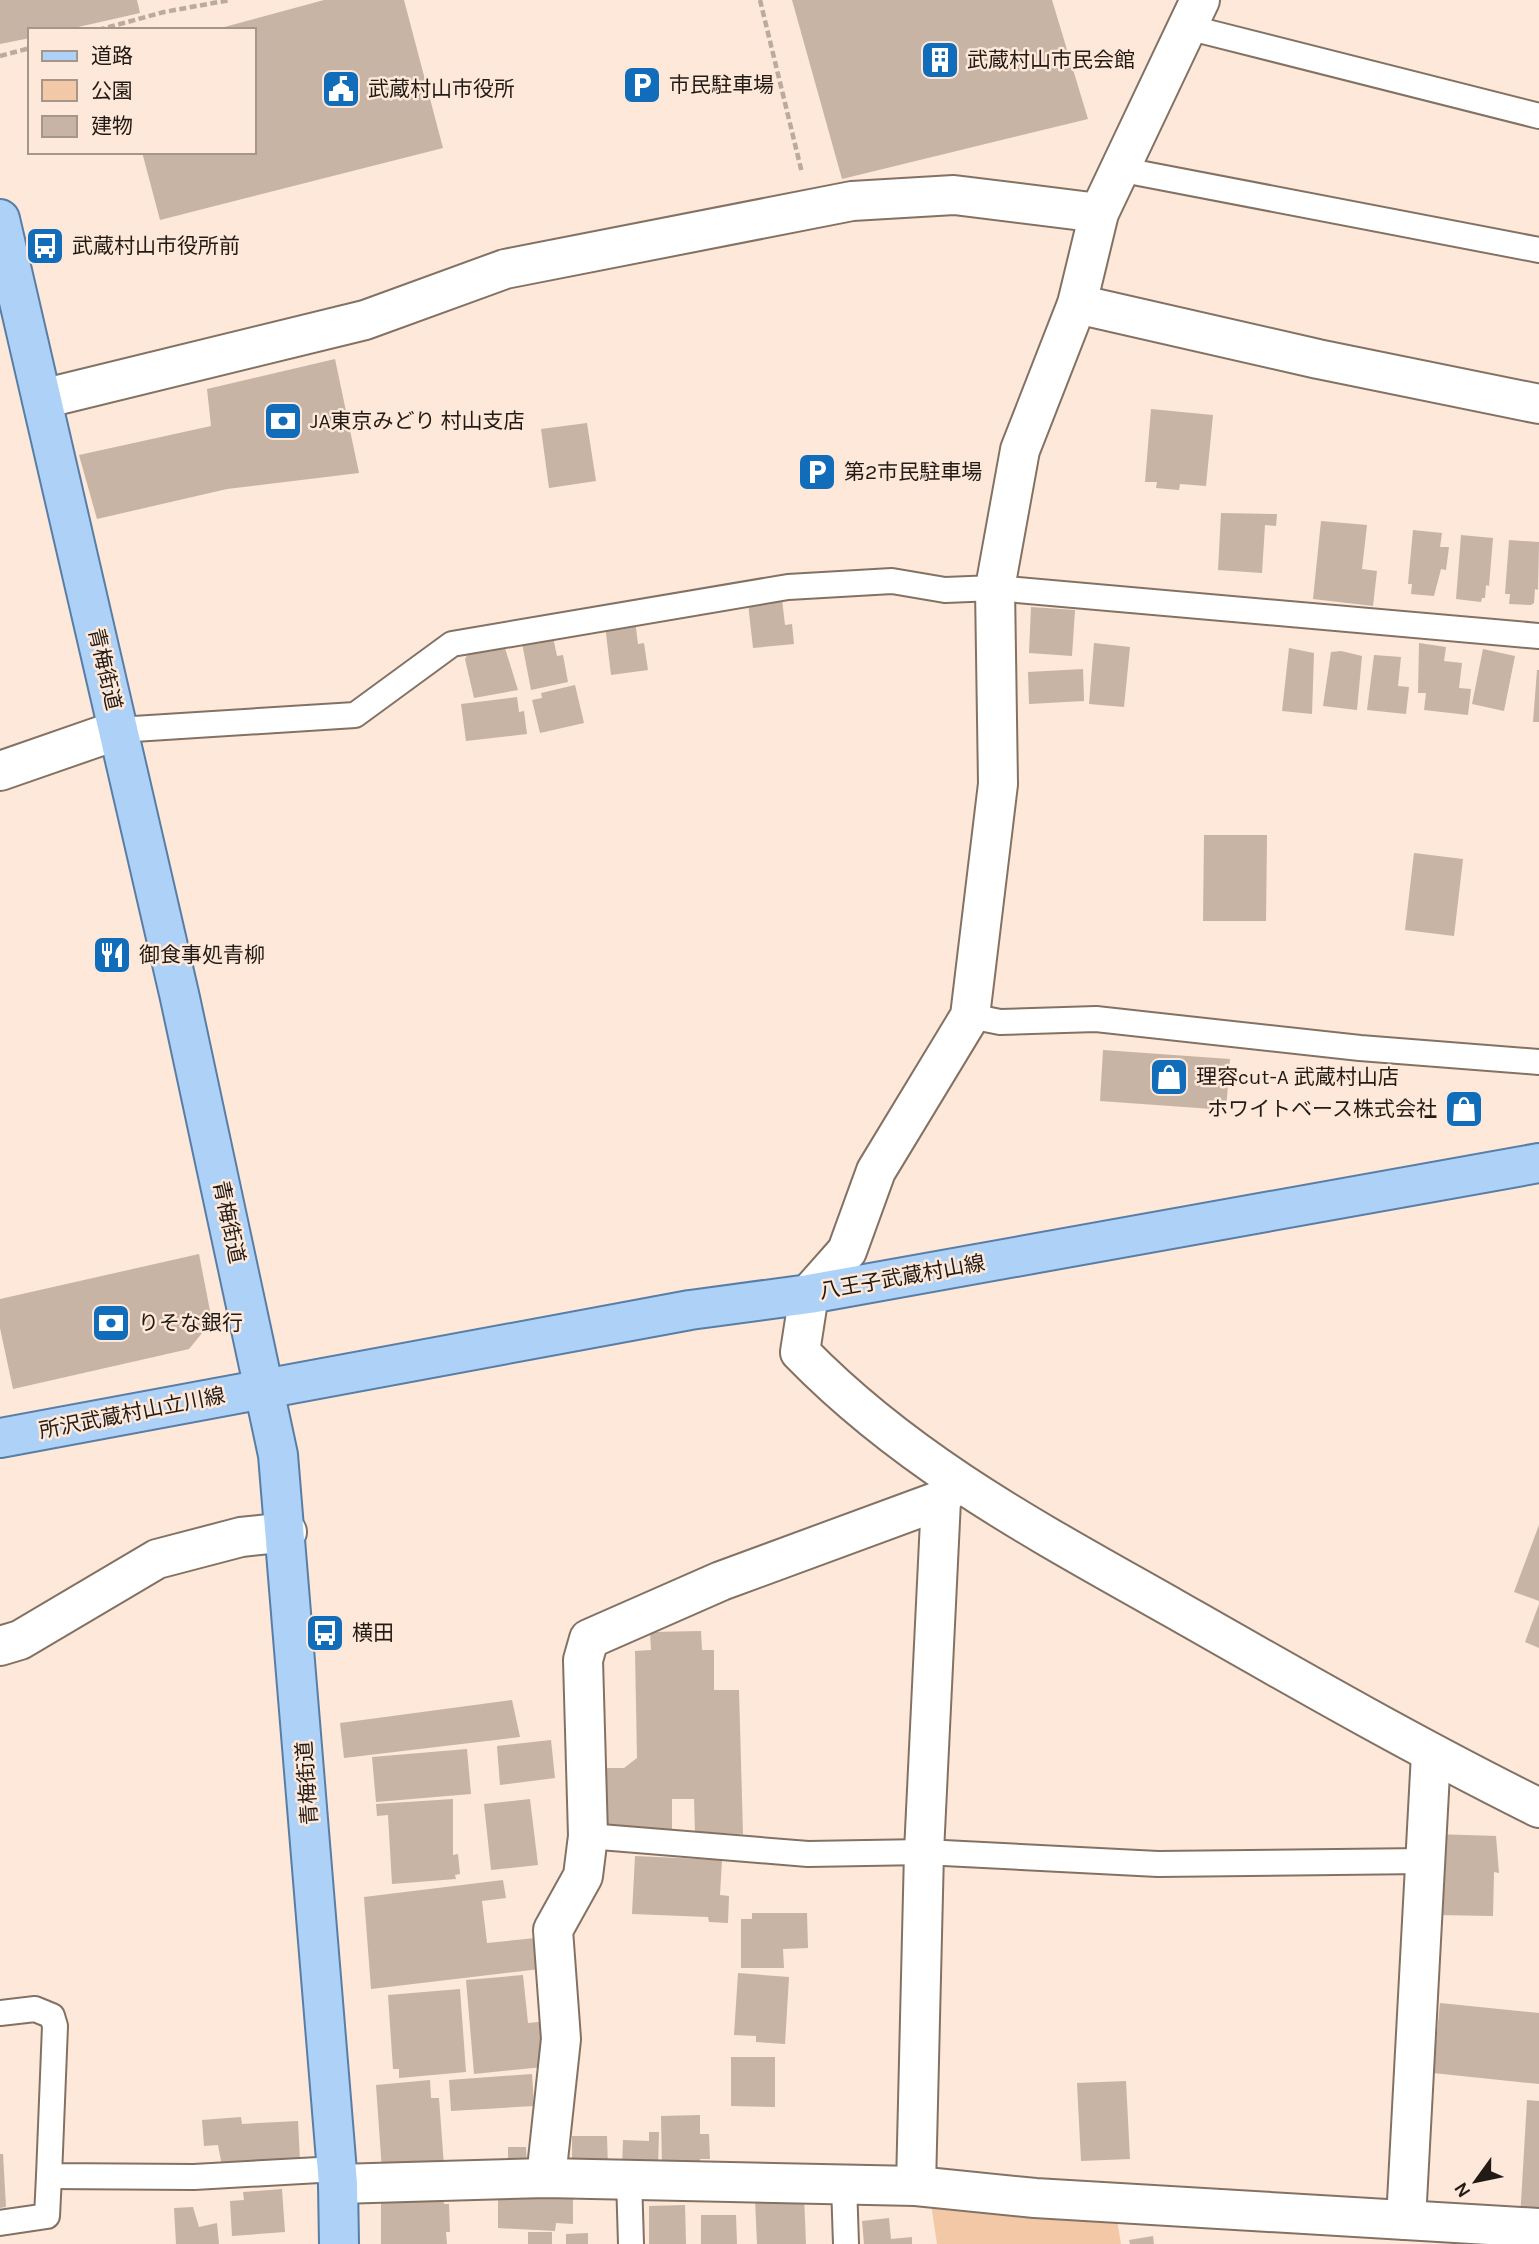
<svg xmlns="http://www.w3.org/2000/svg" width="1539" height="2244" viewBox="0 0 1539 2244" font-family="Karla,'Noto Sans JP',sans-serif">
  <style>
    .green { fill: #f3c8a6 }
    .building { fill: #c7b4a5 }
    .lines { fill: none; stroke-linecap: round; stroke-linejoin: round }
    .service-casing { stroke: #837264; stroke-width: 28 }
    .minor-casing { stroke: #837264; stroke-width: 42 }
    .tertiary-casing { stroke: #837264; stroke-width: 42 }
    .primary-casing { stroke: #597ea5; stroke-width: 42 }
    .path { stroke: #bbaa9e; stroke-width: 4.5; stroke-dasharray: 7 3.5; stroke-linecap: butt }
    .service { stroke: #fff; stroke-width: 24 }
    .minor { stroke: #fff; stroke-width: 38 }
    .tertiary { stroke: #fff; stroke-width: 38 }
    .primary { stroke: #add1f7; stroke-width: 38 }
    .labels { text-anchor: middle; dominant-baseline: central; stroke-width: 5; stroke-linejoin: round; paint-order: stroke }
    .poi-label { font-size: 21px; fill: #221b15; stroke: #fde8d9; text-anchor: start }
    .street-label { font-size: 21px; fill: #221b15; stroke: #fde8d9 }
  </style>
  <rect width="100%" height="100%" fill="#fde8d9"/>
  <!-- green -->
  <polygon class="green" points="931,2204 1116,2214 1121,2244 937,2244"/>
  <!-- building -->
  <g class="building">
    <polygon points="0,0 137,0 140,13 65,30 30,30 30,38 0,44"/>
    <polygon points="324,0 404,0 443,148 160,220 142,152 254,152 254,30 217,29"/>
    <polygon points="792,0 1052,0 1088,119 842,179"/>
    <polygon points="335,359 359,473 227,489 97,519 79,455 211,426 207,389"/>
    <polygon points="1151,409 1213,415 1206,486 1180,484 1179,490 1156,488 1157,482 1145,482"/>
    <polygon points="587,423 596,481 549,488 541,429"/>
    <polygon points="1221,513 1277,514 1276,526 1265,525 1262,573 1218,570"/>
    <polygon points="1321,521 1367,525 1362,569 1377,571 1373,606 1313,599"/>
    <polygon points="1413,530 1442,533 1440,547 1449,547 1446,570 1441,569 1434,596 1411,594 1412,584 1408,584"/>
    <polygon points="1461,535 1493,538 1489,586 1486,585 1485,598 1482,598 1481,602 1456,599"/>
    <polygon points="1509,540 1539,542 1538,590 1535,589 1534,603 1531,605 1509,604 1510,594 1505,594"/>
    <polygon points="782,599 785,625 792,624 794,644 753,648 748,603"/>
    <polygon points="1031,607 1075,610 1072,656 1029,653"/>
    <polygon points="635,620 638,644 644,643 648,670 611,675 605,625"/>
    <polygon points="553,637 557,656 563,655 568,682 531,690 522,643"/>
    <polygon points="1094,643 1130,647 1124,707 1089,704"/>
    <polygon points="1419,643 1446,647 1444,661 1462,663 1459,688 1471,689 1468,715 1424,710 1426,693 1418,693"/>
    <polygon points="504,645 518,690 474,698 465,659 469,652"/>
    <polygon points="1289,648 1314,653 1312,714 1282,711"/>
    <polygon points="1483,649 1515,656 1504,711 1472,704"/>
    <polygon points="1341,651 1362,656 1357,710 1323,706 1331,652"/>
    <polygon points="1374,655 1401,657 1398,686 1409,687 1406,714 1367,710"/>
    <polygon points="1083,669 1084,701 1029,704 1028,672"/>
    <polygon points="1537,670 1539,670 1539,722 1533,722"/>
    <polygon points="575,685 584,723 540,733 532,700 542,698 541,693"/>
    <polygon points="517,697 519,712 524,711 527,734 466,741 461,704"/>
    <polygon points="1204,835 1267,835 1266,921 1203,921"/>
    <polygon points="1414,853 1463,859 1454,936 1405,930"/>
    <polygon points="1103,1050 1230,1059 1226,1110 1100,1101"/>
    <polygon points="199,1254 212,1321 189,1349 13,1389 0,1328 0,1299"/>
    <polygon points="1539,1525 1539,1601 1514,1592"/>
    <polygon points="1539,1604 1539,1648 1525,1642"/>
    <polygon points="701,1631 702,1650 714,1650 714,1690 739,1690 743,1834 695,1833 694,1799 672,1799 672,1829 611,1829 605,1825 604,1768 624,1768 637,1758 635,1651 651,1650 650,1632"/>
    <polygon points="512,1700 520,1737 344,1758 340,1723"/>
    <polygon points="551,1740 555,1778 500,1785 497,1746"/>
    <polygon points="467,1749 471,1794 376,1802 372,1757"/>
    <polygon points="453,1799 453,1855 458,1854 460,1874 455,1875 456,1879 392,1884 388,1815 377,1816 376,1804"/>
    <polygon points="530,1799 538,1865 491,1870 484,1804"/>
    <polygon points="1435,1834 1496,1836 1499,1873 1494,1872 1493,1916 1437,1915"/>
    <polygon points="635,1856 722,1860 720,1895 729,1896 728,1923 709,1922 708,1917 632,1914"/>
    <polygon points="503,1880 506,1898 482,1901 487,1943 546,1937 549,1968 371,1989 364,1897"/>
    <polygon points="752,1913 807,1913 808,1948 783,1949 784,1968 741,1968 741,1919 752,1919"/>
    <polygon points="738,1973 789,1977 785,2044 756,2042 756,2036 734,2035"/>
    <polygon points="523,1975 528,2023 548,2021 543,2067 474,2074 466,1980"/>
    <polygon points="460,1989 466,2072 399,2078 399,2069 393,2069 388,1995"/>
    <polygon points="1440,2003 1539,2013 1539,2084 1433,2073"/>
    <polygon points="731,2057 775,2057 775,2107 731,2106"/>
    <polygon points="532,2074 534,2106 451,2111 449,2080"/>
    <polygon points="430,2080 431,2098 439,2098 444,2166 382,2171 376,2085"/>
    <polygon points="1126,2081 1130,2159 1081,2161 1077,2083"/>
    <polygon points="1527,2100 1539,2101 1539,2221 1520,2219"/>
    <polygon points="700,2115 700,2134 709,2134 710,2159 700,2159 700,2165 662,2166 661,2116"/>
    <polygon points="241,2117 242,2124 298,2121 300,2161 222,2166 218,2145 204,2146 202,2120"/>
    <polygon points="649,2132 659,2132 658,2167 622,2166 623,2140 649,2141"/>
    <polygon points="572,2136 607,2136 608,2167 572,2167"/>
    <polygon points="508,2147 526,2147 527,2169 508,2169"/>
    <polygon points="0,2154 3,2154 6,2207 0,2208"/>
    <polygon points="282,2189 285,2232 232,2236 230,2201 244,2200 243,2192"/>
    <polygon points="498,2194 573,2195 573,2224 556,2223 555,2231 498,2228"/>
    <polygon points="804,2195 806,2244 757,2244 755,2199"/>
    <polygon points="443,2196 444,2204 449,2204 450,2232 446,2232 447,2244 381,2244 381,2199"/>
    <polygon points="685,2205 686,2244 649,2244 649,2206"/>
    <polygon points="193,2207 199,2227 217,2223 219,2244 176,2244 174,2208"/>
    <polygon points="701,2215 736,2215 737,2244 701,2244"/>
    <polygon points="889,2218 891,2239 912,2237 912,2244 864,2244 862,2221"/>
    <rect x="528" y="2232" width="24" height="12"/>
    <polygon points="588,2233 588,2244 566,2244 566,2234"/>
    <polygon points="1153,2236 1154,2244 1130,2244 1129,2240"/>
  </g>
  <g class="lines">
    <defs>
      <g id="service">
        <polyline points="1187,27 1539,116"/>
        <polyline points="1118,169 1539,250"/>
        <polyline points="118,730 355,715 452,644 788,587 892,581 945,590 995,588 1539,636"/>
        <polyline points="970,1016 1000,1022 1096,1019 1360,1048 1539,1062"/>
        <polyline points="588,1836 808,1854 924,1852 1158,1864 1425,1861"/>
        <polyline points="0,2013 35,2009 52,2016 55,2026 49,2176 194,2177 337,2169"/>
        <polyline points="629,2178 631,2244"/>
        <polyline points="844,2184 846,2244"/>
        <polyline points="0,2223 47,2216 49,2176"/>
      </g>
      <g id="minor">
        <polyline points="1077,304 1318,359 1539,404"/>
        <polyline points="0,771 118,730"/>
        <polyline points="0,1646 20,1640 157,1559 241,1537 287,1532"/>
        <polyline points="546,2178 561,2039 553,1930 583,1876 588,1836 583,1660 589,1639 721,1581 941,1500"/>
        <polyline points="338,2184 546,2178 916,2186 1035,2198 1539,2228"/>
        <polyline points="916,2186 924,1852 941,1500 954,1483"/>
        <polyline points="1406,2220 1431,1754"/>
      </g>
      <g id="tertiary">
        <path d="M1200,0L1099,213L1077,304L1020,450L995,588L998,784L970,1016L876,1171L847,1251L809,1294L800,1352C909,1464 1039,1532 1173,1608C1294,1677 1414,1746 1539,1808"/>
        <polyline points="42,399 365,320 505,269 852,201 954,195 1099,213"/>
      </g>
      <g id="primary">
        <polyline points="0,219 180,998 278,1455 338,2184 339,2244"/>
        <polyline points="0,1438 690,1310 809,1294 1539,1163"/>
      </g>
    </defs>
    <!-- service casing -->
    <use href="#service" class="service-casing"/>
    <!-- minor casing -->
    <use href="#minor" class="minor-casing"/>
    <!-- tertiary casing -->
    <use href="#tertiary" class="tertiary-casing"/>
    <!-- primary casing -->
    <use href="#primary" class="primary-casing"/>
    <!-- path -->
    <g class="path">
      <polyline points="760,0 802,173"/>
      <polyline points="98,30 164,12 230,0"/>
      <polyline points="0,56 30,48"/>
    </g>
    <!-- service -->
    <use href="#service" class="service"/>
    <!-- minor -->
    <use href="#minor" class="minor"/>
    <!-- tertiary -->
    <use href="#tertiary" class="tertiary"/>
    <!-- primary -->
    <use href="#primary" class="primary"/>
  </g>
  <!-- icons -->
  <defs>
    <symbol id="building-square" viewBox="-11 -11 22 22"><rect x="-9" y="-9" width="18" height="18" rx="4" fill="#116dba" stroke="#fde8d9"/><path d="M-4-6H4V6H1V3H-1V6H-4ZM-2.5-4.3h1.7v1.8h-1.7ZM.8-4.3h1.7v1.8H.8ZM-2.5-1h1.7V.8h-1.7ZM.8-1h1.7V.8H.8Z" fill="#fff"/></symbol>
    <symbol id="parking-square" viewBox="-11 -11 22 22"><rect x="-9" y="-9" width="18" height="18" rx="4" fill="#116dba" stroke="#fde8d9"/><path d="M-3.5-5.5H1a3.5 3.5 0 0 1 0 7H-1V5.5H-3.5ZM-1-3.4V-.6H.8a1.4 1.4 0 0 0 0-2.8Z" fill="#fff"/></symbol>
    <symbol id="civic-square" viewBox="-11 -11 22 22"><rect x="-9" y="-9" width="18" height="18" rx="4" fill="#116dba" stroke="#fde8d9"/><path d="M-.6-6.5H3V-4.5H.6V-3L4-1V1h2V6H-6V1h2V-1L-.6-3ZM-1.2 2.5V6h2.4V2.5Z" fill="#fff"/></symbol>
    <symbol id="bus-square" viewBox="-11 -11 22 22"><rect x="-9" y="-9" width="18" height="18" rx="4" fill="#116dba" stroke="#fde8d9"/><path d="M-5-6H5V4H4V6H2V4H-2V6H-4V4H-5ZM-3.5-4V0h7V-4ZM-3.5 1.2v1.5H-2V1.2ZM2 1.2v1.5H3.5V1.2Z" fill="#fff"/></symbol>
    <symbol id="bank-square" viewBox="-11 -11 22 22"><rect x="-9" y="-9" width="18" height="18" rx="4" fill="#116dba" stroke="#fde8d9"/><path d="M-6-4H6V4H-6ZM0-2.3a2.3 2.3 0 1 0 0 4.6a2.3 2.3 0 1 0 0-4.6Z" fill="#fff"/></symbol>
    <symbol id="restaurant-square" viewBox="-11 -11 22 22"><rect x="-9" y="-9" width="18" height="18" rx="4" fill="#116dba" stroke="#fde8d9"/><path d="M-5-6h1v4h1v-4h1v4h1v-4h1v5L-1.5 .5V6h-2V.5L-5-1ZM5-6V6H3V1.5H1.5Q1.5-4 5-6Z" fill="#fff"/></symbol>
    <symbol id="shop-square" viewBox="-11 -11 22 22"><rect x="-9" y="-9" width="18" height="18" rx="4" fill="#116dba" stroke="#fde8d9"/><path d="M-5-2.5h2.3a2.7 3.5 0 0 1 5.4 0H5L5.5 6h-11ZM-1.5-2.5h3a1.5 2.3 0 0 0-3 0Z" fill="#fff"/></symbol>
  </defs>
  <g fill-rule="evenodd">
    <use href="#building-square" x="918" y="38" width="44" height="44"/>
    <use href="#parking-square" x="620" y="63" width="44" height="44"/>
    <use href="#civic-square" x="319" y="67" width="44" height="44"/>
    <use href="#bus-square" x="23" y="224" width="44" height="44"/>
    <use href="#bank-square" x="261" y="399" width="44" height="44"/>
    <use href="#parking-square" x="795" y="450" width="44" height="44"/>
    <use href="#restaurant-square" x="90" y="933" width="44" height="44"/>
    <use href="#shop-square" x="1147" y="1055" width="44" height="44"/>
    <use href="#shop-square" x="1442" y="1087" width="44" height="44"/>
    <use href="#bank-square" x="89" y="1301" width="44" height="44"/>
    <use href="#bus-square" x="303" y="1611" width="44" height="44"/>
  </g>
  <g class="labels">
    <!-- poi labels -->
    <g class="poi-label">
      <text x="967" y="60">武蔵村山市民会館</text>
      <text x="669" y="85">市民駐車場</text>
      <text x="368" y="89">武蔵村山市役所</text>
      <text x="72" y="246">武蔵村山市役所前</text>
      <text x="310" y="421">JA東京みどり 村山支店</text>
      <text x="844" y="472">第2市民駐車場</text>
      <text x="139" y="955">御食事処青柳</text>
      <text x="1196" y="1077">理容cut-A 武蔵村山店</text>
      <text x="1437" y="1109" text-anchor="end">ホワイトベース株式会社</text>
      <text x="138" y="1323">りそな銀行</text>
      <text x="352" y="1633">横田</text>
    </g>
    <!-- street labels -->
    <g class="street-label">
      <text transform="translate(105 669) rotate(77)">青梅街道</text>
      <text transform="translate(229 1222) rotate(78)">青梅街道</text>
      <text transform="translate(902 1277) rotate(-10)">八王子武蔵村山線</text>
      <text transform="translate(132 1413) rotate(-11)">所沢武蔵村山立川線</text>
      <text transform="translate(307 1783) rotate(-94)">青梅街道</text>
    </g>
  </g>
  <!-- legend -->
  <rect x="28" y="28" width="228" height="126" fill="#fde8d9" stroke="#a5968b" stroke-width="2"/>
  <rect x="42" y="51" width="35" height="10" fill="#add1f7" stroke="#a5968b" stroke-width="2"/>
  <text x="91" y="63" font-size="21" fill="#221b15">道路</text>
  <rect x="42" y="80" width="35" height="21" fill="#f3c8a6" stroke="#a5968b" stroke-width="2"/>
  <text x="91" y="98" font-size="21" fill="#221b15">公園</text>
  <rect x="42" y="116" width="35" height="21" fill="#c7b4a5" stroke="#a5968b" stroke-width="2"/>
  <text x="91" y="133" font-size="21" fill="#221b15">建物</text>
  <!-- north arrow -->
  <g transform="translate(1476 2181) rotate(237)" stroke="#fde8d9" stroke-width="5" paint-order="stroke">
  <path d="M0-5L12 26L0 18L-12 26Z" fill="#221b15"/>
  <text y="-10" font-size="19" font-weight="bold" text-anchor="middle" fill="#221b15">N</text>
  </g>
</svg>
